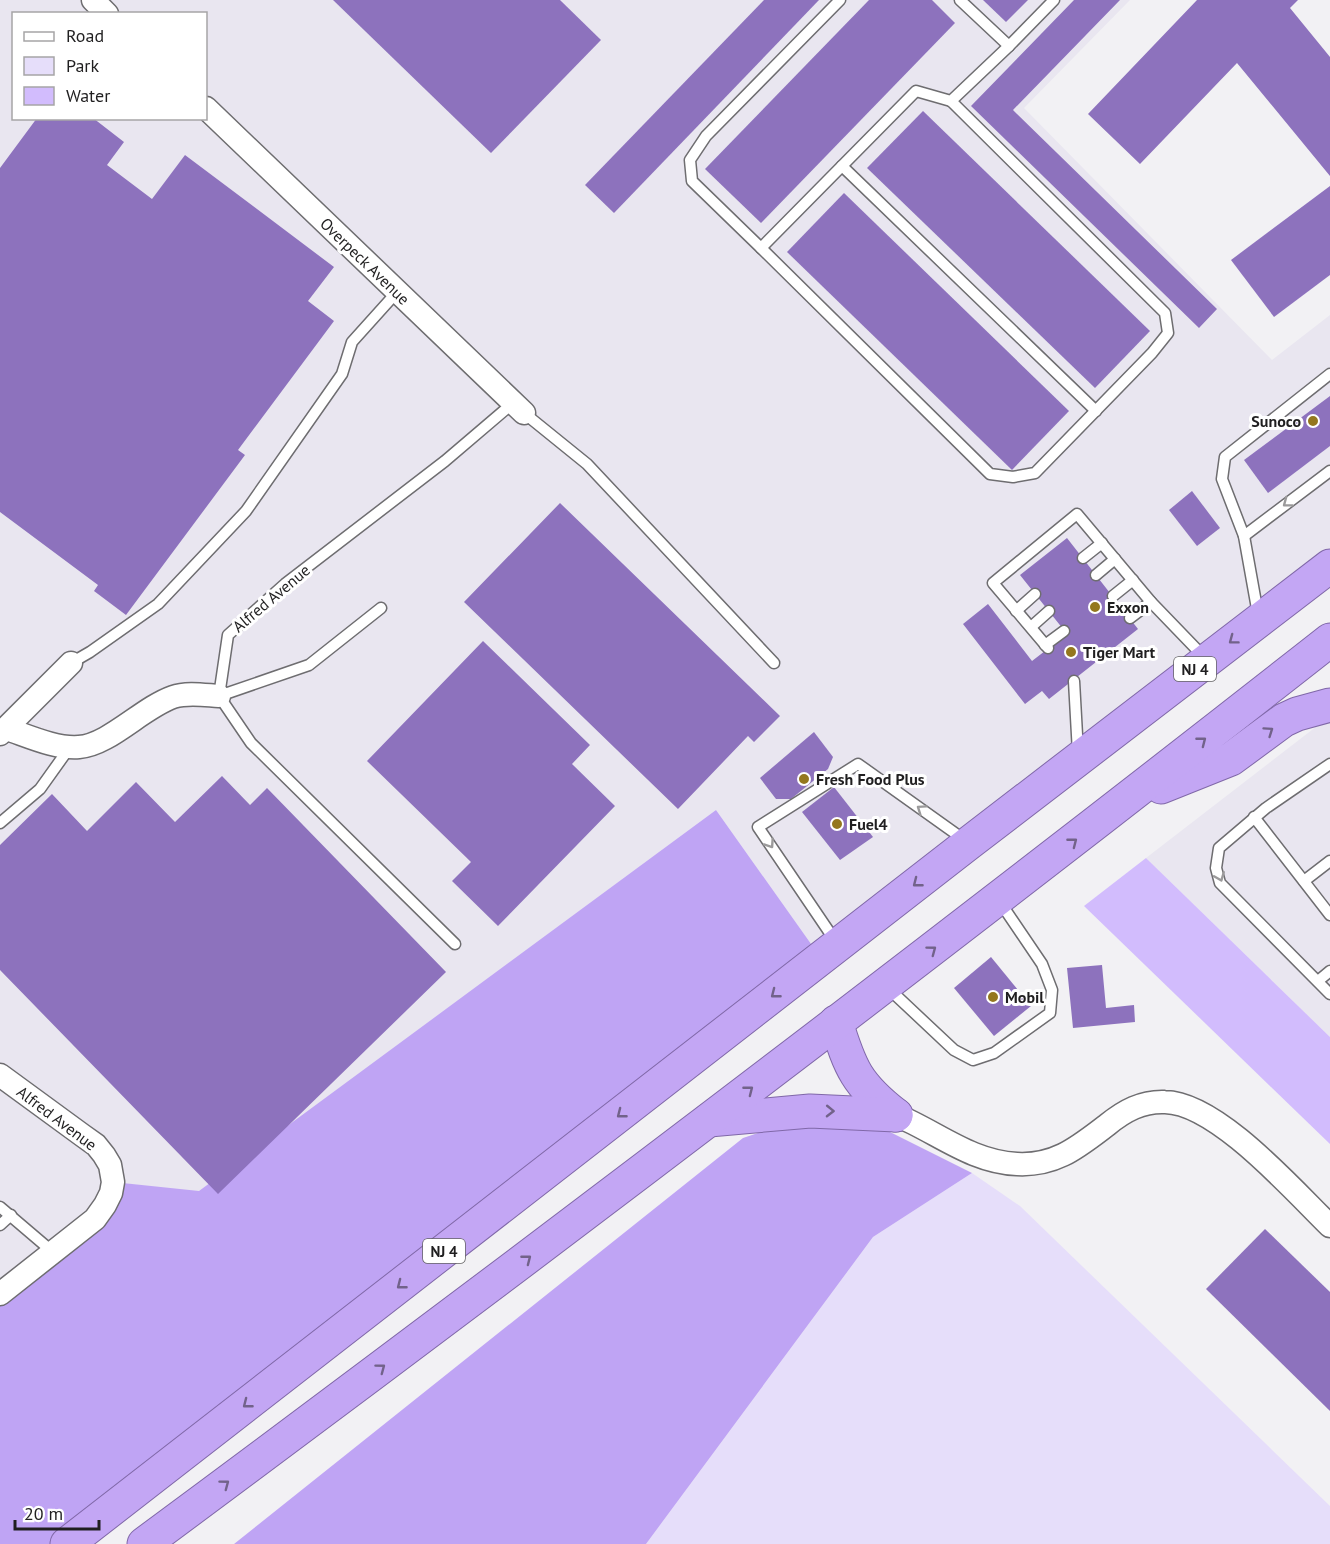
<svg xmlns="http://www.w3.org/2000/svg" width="1330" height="1544" viewBox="0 0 1330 1544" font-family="'PT Sans',sans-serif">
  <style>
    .built { fill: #e9e6f0; fill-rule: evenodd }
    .green { fill: #e6defa }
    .forest { fill: #bfa4f4 }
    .water { fill: #d2bcfd }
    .building { fill: #8d72bd }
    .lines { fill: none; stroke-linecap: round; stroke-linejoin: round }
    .service-casing { stroke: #6e6d70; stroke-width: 13 }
    .minor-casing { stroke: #6e6d70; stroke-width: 25 }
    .trunk-casing { stroke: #8068a8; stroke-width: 35 }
    .service { stroke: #fff; stroke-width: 10 }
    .minor { stroke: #fff; stroke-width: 22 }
    .trunk { stroke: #c3a6f4; stroke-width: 33 }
    .oneway { stroke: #9b9a9b }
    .oneway2 { stroke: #72628a }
    .poi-dot { fill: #94771e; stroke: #fff; stroke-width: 2 }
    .labels { text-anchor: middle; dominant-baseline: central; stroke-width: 6; stroke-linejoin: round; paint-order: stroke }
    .shield { fill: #fff; stroke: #636263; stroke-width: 1.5 }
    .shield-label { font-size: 15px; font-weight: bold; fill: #201f20 }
    .street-label { font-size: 16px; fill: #201f20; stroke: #fff }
    .poi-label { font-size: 16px; font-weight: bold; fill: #201f20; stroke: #fff; text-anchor: start }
  </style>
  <rect width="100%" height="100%" fill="#f2f1f4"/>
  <!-- built -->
  <g class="built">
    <path d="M0,0H1130L1024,108L1272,360L1330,315V566L821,958L716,810L199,1192L113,1182L111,1193L0,1294ZM14,14H206V118H14Z"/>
    <polygon points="1330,716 1330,1037 1146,858"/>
  </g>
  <!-- green -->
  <polygon class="green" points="972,1173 1020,1206 1330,1506 1330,1544 646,1544 873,1237"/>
  <!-- forest -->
  <g class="forest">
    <polygon points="716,810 821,958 67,1544 0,1544 0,1294 54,1254 113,1182 199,1191"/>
    <polygon points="803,1118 866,1120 972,1173 873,1237 646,1544 234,1544 743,1138"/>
  </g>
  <!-- water -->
  <polygon class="water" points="1146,858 1330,1037 1330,1144 1084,906"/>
  <!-- building -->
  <g class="building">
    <polygon points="333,0 560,0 601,40 491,153"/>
    <polygon points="764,0 819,0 614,213 585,185"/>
    <polygon points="869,0 932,0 955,23 761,223 705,169"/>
    <polygon points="983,0 1028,0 1006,22"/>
    <polygon points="1074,0 1120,0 1013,110 1217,309 1199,328 971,106"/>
    <polygon points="1197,0 1298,0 1290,8 1330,57 1330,176 1237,63 1140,164 1088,114"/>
    <polygon points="923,111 1150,331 1095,388 867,168"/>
    <polygon points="37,118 93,118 124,142 107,165 152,199 185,155 334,267 308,301 334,321 238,450 245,455 126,615 94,591 98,585 0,512 0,168"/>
    <polygon points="1330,186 1330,275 1274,317 1231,260"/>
    <polygon points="844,193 1069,411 1012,470 787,252"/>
    <polygon points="1330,396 1330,446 1268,493 1244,460"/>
    <polygon points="1192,491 1220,528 1197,546 1169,510"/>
    <polygon points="560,503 780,716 754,742 748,736 678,809 464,602"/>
    <polygon points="1067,538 1138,629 1049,699 1042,691 1025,704 963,624 988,604 1032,661 1067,634 1020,575"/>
    <polygon points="483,641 590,745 572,764 615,806 498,926 452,881 471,862 367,761"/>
    <polygon points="814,732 833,757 828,769 791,799 776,799 760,778"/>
    <polygon points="222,776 250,805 267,788 446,972 218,1194 0,970 0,845 52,794 87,831 136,782 175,822"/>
    <polygon points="834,787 873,837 840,860 802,812"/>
    <polygon points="991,957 1031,1006 994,1036 954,988"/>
    <polygon points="1102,965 1106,1008 1134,1005 1135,1022 1073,1028 1067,968"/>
    <polygon points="1265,1229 1330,1292 1330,1411 1206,1289"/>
  </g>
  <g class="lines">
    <defs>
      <g id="service">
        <polyline points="840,0 706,136 690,160 692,181 761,248 916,91 951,101 1009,46 1054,0"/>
        <polyline points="960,0 1009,46"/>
        <polyline points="842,166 1096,411"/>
        <polyline points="761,248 990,474 1013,477 1035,473 1152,353 1168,333 1165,313 951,101"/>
        <polyline points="524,413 587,464 774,663"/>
        <polyline points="1244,536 1330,471"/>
        <polyline points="1083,558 1102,543"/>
        <polyline points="1096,575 1115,559"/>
        <polyline points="1113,596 1133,580"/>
        <polyline points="1016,611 1035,594"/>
        <polyline points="1258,614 1244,536 1222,479 1225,457 1330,374"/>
        <polyline points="1130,618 1151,602"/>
        <polyline points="1031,627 1049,611"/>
        <polyline points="1045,645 1064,631"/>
        <polyline points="1048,648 993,583 1077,514 1151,602 1205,658"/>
        <polyline points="71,663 90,652 158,604 246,511 342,374 352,342 397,292"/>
        <polyline points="1074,681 1078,753"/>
        <polyline points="219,696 228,635 285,584 445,461 513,403"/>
        <polyline points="219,696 251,743 455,944"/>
        <polyline points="219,696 309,665 381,608"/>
        <polyline points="1330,764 1266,808 1219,848 1216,868 1220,883 1330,994"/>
        <polyline points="1254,817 1330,915"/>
        <polyline points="0,823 40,789 70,747"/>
        <polyline points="1304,881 1330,861"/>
        <polyline points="836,942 758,827 858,764 966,841"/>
        <polyline points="1318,981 1330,971"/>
        <polyline points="888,988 954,1050 973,1060 994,1053 1050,1013 1052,990 1042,964 1000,902"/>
        <polyline points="0,1207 54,1253"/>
        <polyline points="0,1225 11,1215"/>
      </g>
      <g id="minor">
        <polyline points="93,0 107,14"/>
        <polyline points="206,108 524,413"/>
        <path d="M7,729C28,736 56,749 79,747C109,745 142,708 173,697C187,692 204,695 219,696"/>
        <polyline points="0,734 71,663"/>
        <polyline points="0,1075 82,1135 96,1145 104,1155 110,1165 113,1182 111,1193 105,1205 95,1219 0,1294"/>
        <path d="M896,1115C937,1132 971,1162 1017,1164C1056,1166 1078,1147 1107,1125C1124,1111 1142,1101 1165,1102C1217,1103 1293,1190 1330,1226"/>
      </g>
      <g id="trunk">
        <polyline points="1161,787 1231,759 1284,720 1297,714 1330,705"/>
        <path d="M836,1022C850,1068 857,1085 896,1115"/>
        <polyline points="709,1120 810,1111 896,1115"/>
        <polyline points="67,1544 969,843 1330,566"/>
        <path d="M144,1544C543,1248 939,947 1330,640"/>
      </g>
    </defs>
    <!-- service casing -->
    <use href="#service" class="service-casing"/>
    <!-- minor casing -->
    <use href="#minor" class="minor-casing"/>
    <!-- trunk casing -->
    <use href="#trunk" class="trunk-casing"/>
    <!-- service -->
    <use href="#service" class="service"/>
    <!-- minor -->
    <use href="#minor" class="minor"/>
    <!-- trunk -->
    <use href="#trunk" class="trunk"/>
  </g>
  <!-- one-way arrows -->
  <defs><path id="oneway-chevron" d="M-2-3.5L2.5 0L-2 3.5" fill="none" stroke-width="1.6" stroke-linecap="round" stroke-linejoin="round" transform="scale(1.5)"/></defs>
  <g class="oneway">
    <use href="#oneway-chevron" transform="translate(1287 503) rotate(143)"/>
    <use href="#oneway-chevron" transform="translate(921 809) rotate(-145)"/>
    <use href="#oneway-chevron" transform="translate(770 844) rotate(56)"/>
    <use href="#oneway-chevron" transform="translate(1220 877) rotate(68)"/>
  </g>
  <g class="oneway2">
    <use href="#oneway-chevron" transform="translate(1233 640) rotate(143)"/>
    <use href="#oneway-chevron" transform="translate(1269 731) rotate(-35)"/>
    <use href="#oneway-chevron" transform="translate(1202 741) rotate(-38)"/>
    <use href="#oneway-chevron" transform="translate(1073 842) rotate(-38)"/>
    <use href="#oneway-chevron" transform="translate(917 883) rotate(142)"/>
    <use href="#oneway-chevron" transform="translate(932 950) rotate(-37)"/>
    <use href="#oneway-chevron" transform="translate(775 994) rotate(142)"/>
    <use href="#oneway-chevron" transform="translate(749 1090) rotate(-38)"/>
    <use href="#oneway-chevron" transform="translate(830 1111) rotate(1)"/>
    <use href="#oneway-chevron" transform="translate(621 1114) rotate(142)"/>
    <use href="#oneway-chevron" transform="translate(527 1259) rotate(-38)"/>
    <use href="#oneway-chevron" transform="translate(401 1285) rotate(142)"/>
    <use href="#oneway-chevron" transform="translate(381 1368) rotate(-37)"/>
    <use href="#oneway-chevron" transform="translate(247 1404) rotate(142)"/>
    <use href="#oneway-chevron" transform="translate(225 1484) rotate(-37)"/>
  </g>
  <!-- markers -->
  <g class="poi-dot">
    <circle cx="1313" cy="421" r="6"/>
    <circle cx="1095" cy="607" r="6"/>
    <circle cx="1071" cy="652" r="6"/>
    <circle cx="804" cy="779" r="6"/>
    <circle cx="837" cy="824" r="6"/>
    <circle cx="993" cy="997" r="6"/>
  </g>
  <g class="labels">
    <!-- shield labels -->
    <g class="shield">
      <rect x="1174" y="657" width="42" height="24" rx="4.5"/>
      <rect x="423" y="1239" width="42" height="24" rx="4.5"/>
    </g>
    <g class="shield-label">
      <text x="1195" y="669">NJ 4</text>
      <text x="444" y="1251">NJ 4</text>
    </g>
    <!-- street labels -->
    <g class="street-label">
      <text transform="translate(365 261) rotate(44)">Overpeck Avenue</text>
      <text transform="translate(271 598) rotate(-40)">Alfred Avenue</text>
      <text transform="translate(57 1118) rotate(37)">Alfred Avenue</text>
    </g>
    <!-- poi labels -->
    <g class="poi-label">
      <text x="1301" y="421" text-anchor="end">Sunoco</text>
      <text x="1107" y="607">Exxon</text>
      <text x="1083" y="652">Tiger Mart</text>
      <text x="816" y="779">Fresh Food Plus</text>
      <text x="849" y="824">Fuel4</text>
      <text x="1005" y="997">Mobil</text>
    </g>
  </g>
  <!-- legend -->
  <rect x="12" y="12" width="195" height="108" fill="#ffffff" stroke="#a6a5a6" stroke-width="1.5"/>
  <rect x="24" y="32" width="30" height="9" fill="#ffffff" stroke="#a6a5a6" stroke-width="1.5"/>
  <text x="66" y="42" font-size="18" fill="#201f20">Road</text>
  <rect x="24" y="57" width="30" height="18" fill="#e6defa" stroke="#a6a5a6" stroke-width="1.5"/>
  <text x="66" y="72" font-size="18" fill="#201f20">Park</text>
  <rect x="24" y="87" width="30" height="18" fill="#d2bcfd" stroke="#a6a5a6" stroke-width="1.5"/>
  <text x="66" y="102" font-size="18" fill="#201f20">Water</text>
  <!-- scale -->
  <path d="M15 1520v9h84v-9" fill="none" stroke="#201f20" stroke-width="3"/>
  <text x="24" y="1520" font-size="18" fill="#201f20" stroke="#ffffff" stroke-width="4.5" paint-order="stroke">20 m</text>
</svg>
